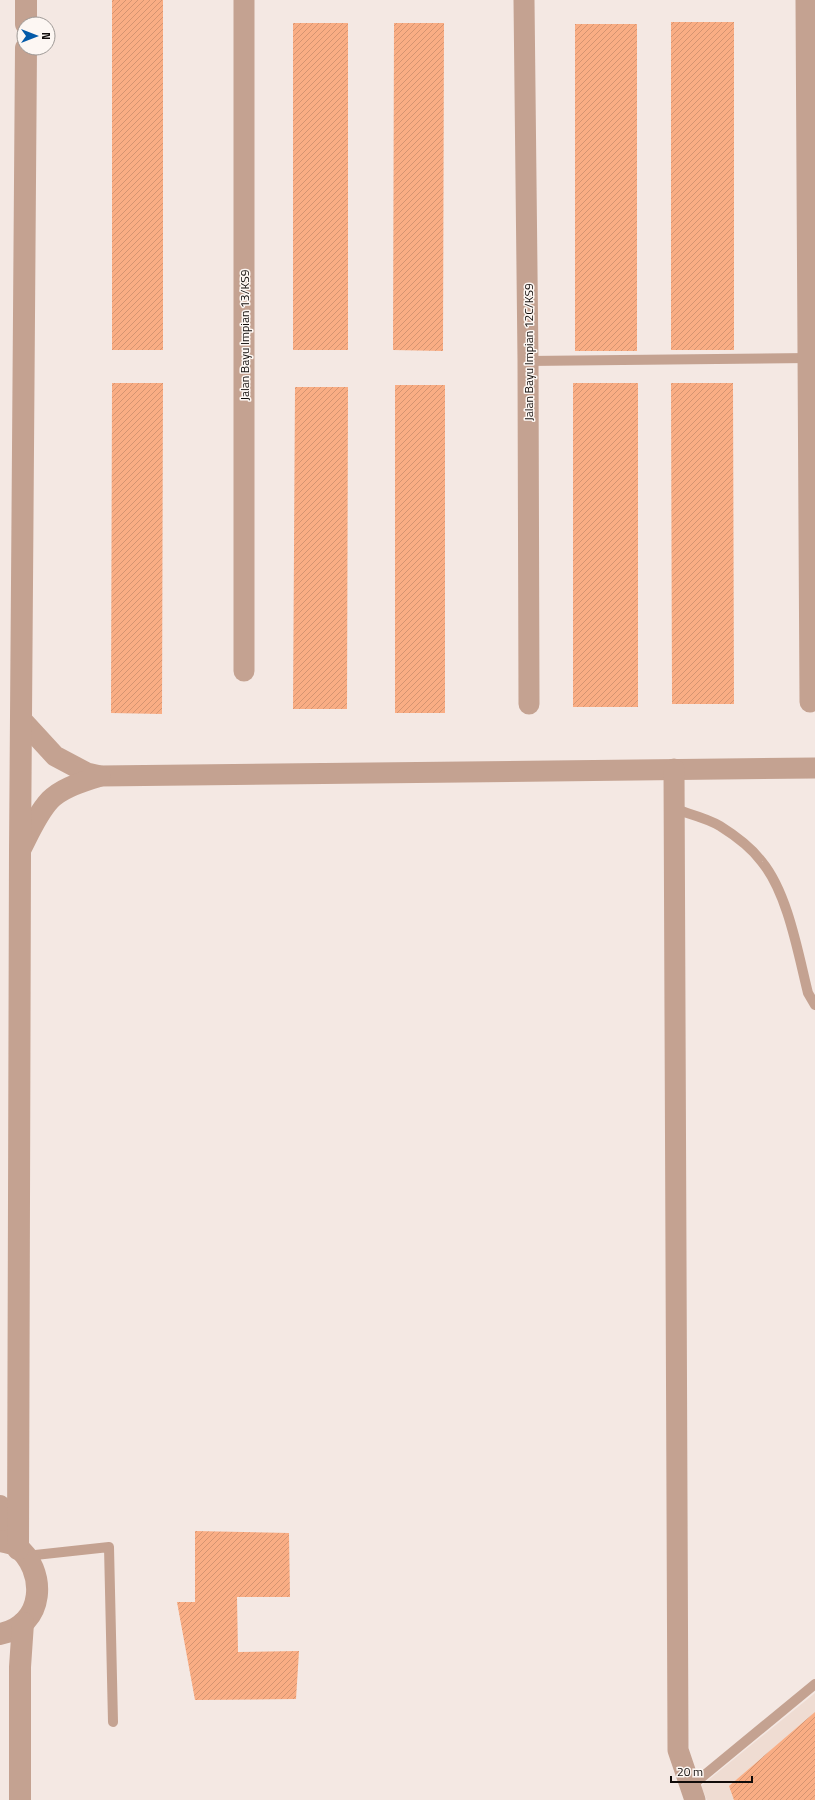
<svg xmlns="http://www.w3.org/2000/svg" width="815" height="1800" viewBox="0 0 815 1800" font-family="'Titillium Web',sans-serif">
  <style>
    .built { fill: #efdcd2 }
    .building { fill: url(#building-hatch) }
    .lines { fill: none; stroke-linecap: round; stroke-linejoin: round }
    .service { stroke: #c4a291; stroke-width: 10 }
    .minor { stroke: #c4a291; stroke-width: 21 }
    .tertiary { stroke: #c4a291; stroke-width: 22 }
    .labels { text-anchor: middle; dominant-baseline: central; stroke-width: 3; stroke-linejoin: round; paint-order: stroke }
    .street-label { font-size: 12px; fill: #100c0a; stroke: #fdf7f3 }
  </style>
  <defs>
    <pattern id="building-hatch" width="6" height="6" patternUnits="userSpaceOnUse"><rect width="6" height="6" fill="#f9ad84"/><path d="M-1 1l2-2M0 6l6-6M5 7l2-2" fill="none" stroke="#d49471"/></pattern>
  </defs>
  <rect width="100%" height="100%" fill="#f4e8e3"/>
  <!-- built -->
  <polygon class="built" points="815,1693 815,1800 707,1800 701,1786"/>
  <!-- building -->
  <g class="building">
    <rect x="112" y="0" width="51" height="350"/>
    <rect x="671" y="22" width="63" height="328"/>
    <rect x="293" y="23" width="55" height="327"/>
    <polygon points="394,23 444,23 443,351 393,350"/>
    <rect x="575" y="24" width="62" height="327"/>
    <polygon points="112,383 163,383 162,714 111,713"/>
    <rect x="573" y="383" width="65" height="324"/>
    <polygon points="671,383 733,383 734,704 672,704"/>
    <rect x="395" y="385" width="50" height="328"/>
    <polygon points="295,387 348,387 347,709 293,709"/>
    <polygon points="195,1531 289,1533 290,1597 237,1597 238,1652 299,1651 296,1699 195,1700 177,1602 195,1602"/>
    <polygon points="815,1712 815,1800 734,1800 729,1786"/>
  </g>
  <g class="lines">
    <!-- service -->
    <g class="service">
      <polyline points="528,361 810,358"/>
      <path d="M675,809C689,814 707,818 720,826C736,836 751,847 762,862C788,894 798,953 808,993L815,1005"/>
      <polyline points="26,1556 109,1547 113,1722"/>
      <polyline points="690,1787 815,1684"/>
    </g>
    <!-- minor -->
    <g class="minor">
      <polyline points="524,0 528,361 529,704"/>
      <polyline points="806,0 810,702"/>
      <polyline points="244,671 244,0"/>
      <polyline points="21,719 55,756 87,773 100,776 815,768"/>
      <polyline points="674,769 678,1750 695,1800"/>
      <path d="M20,851C29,834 37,814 50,800C63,787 83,782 100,776"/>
    </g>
    <!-- tertiary -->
    <g class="tertiary">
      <polyline points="26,24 26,0"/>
      <polyline points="0,1506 13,1541"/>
      <path d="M0,1541C5,1542 11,1543 15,1545C48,1570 45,1626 0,1634"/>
      <polyline points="18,1549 20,851 26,48"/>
      <polyline points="20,1800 20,1667 23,1623"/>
    </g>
  </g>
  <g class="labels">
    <!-- street labels -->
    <g class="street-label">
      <text transform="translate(244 335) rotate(-90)">Jalan Bayu Impian 13/KS9</text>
      <text transform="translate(528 352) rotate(-90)">Jalan Bayu Impian 12C/KS9</text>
    </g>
  </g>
  <!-- north arrow -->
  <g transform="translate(36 36) rotate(90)"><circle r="19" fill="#fdf7f3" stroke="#9e9996"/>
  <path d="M0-3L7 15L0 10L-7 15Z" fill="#045aa8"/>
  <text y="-6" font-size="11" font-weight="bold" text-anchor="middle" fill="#100c0a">N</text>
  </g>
  <!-- scale -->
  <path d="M671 1776v6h81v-6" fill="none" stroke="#100c0a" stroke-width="2"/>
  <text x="677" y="1776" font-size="12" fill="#100c0a" stroke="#fdf7f3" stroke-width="3" paint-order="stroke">20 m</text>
</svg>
